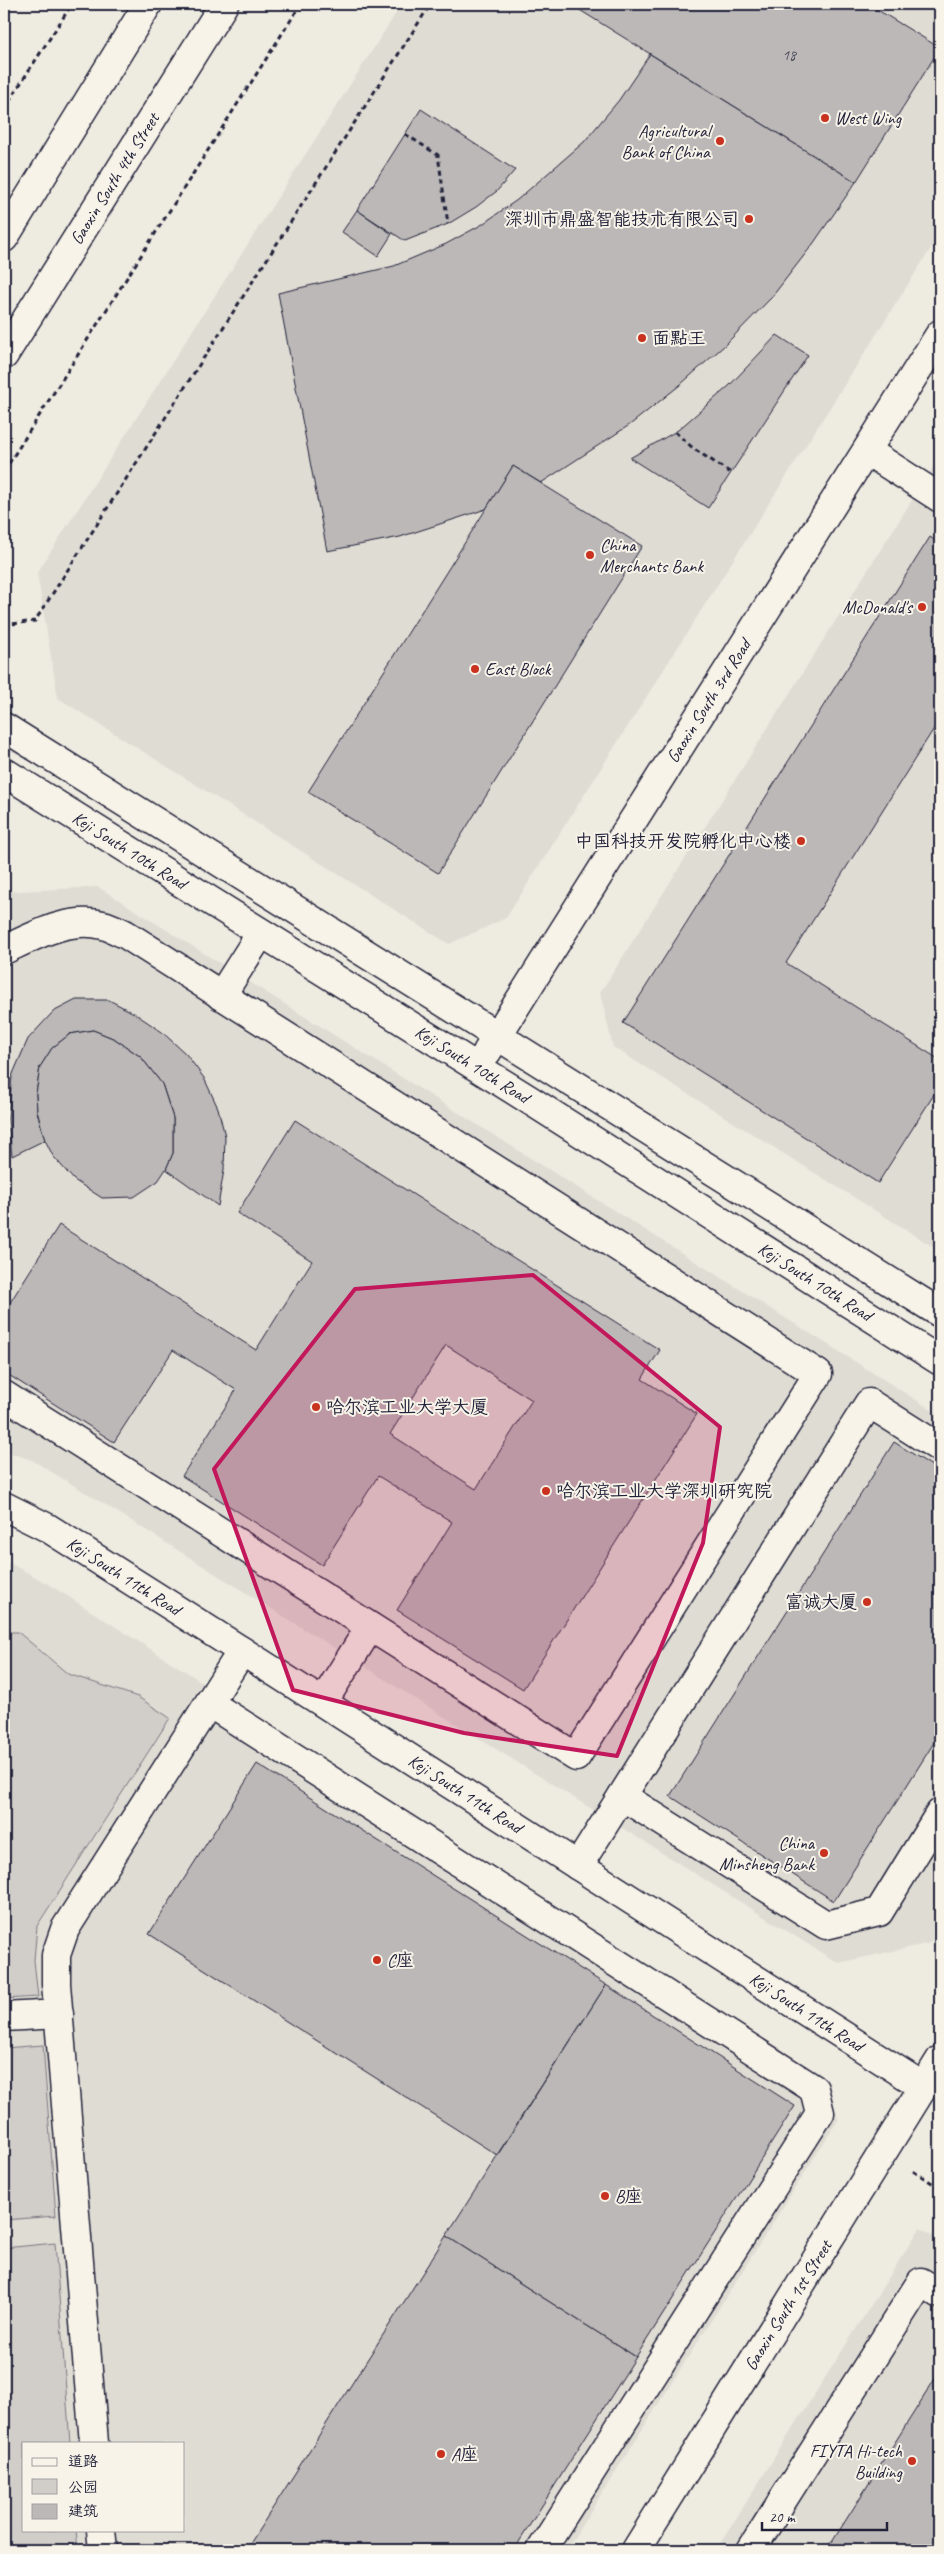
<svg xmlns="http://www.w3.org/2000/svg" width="944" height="2554" viewBox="0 0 944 2554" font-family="Caveat,'LXGW WenKai TC',sans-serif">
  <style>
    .built { fill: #dfdcd4; fill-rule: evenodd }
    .green { fill: #d1cdc9; stroke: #7a7882 }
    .building { fill: #bbb8b7; stroke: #22223b; fill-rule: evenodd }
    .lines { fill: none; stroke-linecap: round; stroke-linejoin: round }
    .minor-casing { stroke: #22223b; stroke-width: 31 }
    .major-casing { stroke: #22223b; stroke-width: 31 }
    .path { stroke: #22223b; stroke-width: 3; stroke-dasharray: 5 4; stroke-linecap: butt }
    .minor { stroke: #f7f3e8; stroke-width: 28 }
    .major { stroke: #f7f3e8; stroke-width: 28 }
    .marked { fill: #c2185b; fill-opacity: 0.2; stroke: #c2185b; stroke-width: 4; stroke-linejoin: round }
    .poi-dot { fill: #c8321e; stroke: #f7f3e8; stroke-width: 2 }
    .labels { text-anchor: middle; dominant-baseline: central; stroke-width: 4; stroke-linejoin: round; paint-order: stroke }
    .number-label { font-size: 15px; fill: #48485a }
    .poi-label { font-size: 18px; fill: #22223b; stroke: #f7f3e8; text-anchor: start }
    .street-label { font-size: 18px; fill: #22223b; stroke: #f7f3e8 }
  </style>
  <rect width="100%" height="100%" fill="#eeebe1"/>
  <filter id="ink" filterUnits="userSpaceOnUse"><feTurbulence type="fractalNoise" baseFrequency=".02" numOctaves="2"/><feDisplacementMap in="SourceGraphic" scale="10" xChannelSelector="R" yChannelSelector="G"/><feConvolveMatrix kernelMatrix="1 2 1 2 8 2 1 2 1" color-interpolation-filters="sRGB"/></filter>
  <g filter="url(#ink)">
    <!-- built -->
    <g class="built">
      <polygon points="402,4 940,4 940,234 506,918 449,944 58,698 37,573"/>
      <polygon points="940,456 940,1251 613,1047 600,993"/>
      <polygon points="98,887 940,1415 940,1926 930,1943 838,1963 93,1497 32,1460 4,1451 4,892"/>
      <path d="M4,1560L50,1585L829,2082L838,2120L566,2550H4ZM24,2443H184V2530H24Z"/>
      <polygon points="920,2228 940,2240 940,2550 716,2550"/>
    </g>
    <!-- green -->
    <g class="green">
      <polygon points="4,1632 18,1632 68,1674 138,1697 170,1718 37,1926 34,1960 38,1997 4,1999"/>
      <polygon points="43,2045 56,2216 4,2220 4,2048"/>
      <polygon points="55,2243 70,2443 24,2443 24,2530 76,2530 78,2550 4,2550 4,2248"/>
    </g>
    <!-- building -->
    <g class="building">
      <polygon points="570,4 868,4 940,48 856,182"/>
      <polygon points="650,54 856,182 813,244 771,298 725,345 680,385 631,424 541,483 513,466 486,509 400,537 327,551 278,293 394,266 446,244 481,225 517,200 584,142 619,100"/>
      <polygon points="421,109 515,170 497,191 476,207 448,224 405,241 357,210"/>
      <polygon points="357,210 392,234 378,256 342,232"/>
      <polygon points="777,335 808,355 708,508 630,458 678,430 729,386"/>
      <polygon points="513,466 642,546 438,873 308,792"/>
      <polygon points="930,537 940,544 940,719 786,963 940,1060 940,1085 878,1183 623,1023"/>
      <polygon points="76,1000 109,1000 134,1013 162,1032 186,1054 204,1078 218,1108 225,1136 224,1170 218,1206 166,1169 173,1153 173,1118 162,1084 141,1057 115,1039 93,1030 70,1034 52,1048 40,1067 36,1094 37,1111 45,1140 12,1156 8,1119 12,1076 28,1039 53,1012"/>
      <polygon points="93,1030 115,1039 141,1057 162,1084 173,1118 173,1153 166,1169 158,1181 134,1197 102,1198 74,1180 53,1156 45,1140 37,1111 36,1094 40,1067 52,1048 70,1034"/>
      <path d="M295,1120L660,1350L642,1379L697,1414L523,1689L397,1610L452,1522L378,1476L322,1565L182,1476L236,1390L173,1350L114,1442L4,1372V1312L59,1225L256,1350L312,1261L237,1213ZM446,1345L532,1400L476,1489L390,1434Z"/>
      <polygon points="894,1442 940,1471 940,1733 834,1901 670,1796"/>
      <polygon points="257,1764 606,1985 497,2155 149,1934"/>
      <polygon points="606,1985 795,2106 636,2357 446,2236"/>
      <polygon points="446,2236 636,2357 514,2550 246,2550"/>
      <polygon points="940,2371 940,2550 827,2550"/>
    </g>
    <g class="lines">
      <defs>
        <g id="minor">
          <polyline points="867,451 940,498"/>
          <polyline points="4,727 940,1313"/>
          <path id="s1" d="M4,772L528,1099L940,1361"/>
          <path d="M4,950C34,936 69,916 103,925C111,927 118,931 125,934L818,1374L576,1757L4,1395"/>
          <polyline points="221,996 261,933"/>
          <path id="s2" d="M487,1052L940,334"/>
          <path id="s3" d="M4,1506L48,1528L242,1651L924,2087"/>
          <polyline points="323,1702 370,1627"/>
          <polyline points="209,1703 814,2089 820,2113 541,2550"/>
          <polyline points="622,1796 826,1925 879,1912 940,1813"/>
          <polyline points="578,1866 869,1403 940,1448"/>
          <polyline points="4,2017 59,2014"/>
          <polyline points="94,2443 56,1984 56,1955 65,1929 242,1651"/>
          <polyline points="101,2530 103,2550"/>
          <path id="s4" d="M636,2550L940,2060"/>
          <polyline points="751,2550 921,2282 940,2294"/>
        </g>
        <g id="major">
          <polyline points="4,238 148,4"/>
          <path id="s5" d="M4,355L224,4"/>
        </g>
      </defs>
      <!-- minor casing -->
      <use href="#minor" class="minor-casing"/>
      <!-- major casing -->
      <use href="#major" class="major-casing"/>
      <!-- path -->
      <g class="path">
        <polyline points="428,8 431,4"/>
        <polyline points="4,109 72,4"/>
        <polyline points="405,134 438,155 448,224"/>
        <polyline points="675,432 694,449 731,473"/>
        <polyline points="4,471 301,4"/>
        <polyline points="4,625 35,621 428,8 421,4"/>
        <polyline points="913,2171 940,2188"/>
      </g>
      <!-- minor -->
      <use href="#minor" class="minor"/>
      <!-- major -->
      <use href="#major" class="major"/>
    </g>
  </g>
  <!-- marked area -->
  <path class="marked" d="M533,1275L720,1427L703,1543L617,1756L464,1733L293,1690L214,1469L355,1289Z"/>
  <!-- markers -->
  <g class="poi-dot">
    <circle cx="825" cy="118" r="5"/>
    <circle cx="720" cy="141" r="5"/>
    <circle cx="749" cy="219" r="5"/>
    <circle cx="642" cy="338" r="5"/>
    <circle cx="590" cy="555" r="5"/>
    <circle cx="922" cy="607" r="5"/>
    <circle cx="475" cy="669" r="5"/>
    <circle cx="801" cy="841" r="5"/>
    <circle cx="316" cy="1407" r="5"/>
    <circle cx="546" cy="1491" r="5"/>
    <circle cx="867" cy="1602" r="5"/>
    <circle cx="824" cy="1853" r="5"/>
    <circle cx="377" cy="1960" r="5"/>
    <circle cx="605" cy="2196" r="5"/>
    <circle cx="441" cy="2454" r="5"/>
    <circle cx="912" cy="2461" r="5"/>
  </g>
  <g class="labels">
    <!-- number labels -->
    <g class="number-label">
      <text x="789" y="55">18</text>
    </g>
    <!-- poi labels -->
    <g class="poi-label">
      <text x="835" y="118">West Wing</text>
      <text x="710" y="131" text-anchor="end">Agricultural<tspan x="710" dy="21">Bank of China</tspan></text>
      <text x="739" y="219" text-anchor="end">深圳市鼎盛智能技术有限公司</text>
      <text x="652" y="338">面點王</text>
      <text x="600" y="545">China<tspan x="600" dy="21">Merchants Bank</tspan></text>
      <text x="912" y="607" text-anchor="end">McDonald's</text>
      <text x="485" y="669">East Block</text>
      <text x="791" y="841" text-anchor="end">中国科技开发院孵化中心楼</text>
      <text x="326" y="1407">哈尔滨工业大学大厦</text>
      <text x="556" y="1491">哈尔滨工业大学深圳研究院</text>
      <text x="857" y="1602" text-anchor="end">富诚大厦</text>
      <text x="814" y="1843" text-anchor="end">China<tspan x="814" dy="21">Minsheng Bank</tspan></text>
      <text x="387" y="1960">C座</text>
      <text x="615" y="2196">B座</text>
      <text x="902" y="2451" text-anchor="end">FIYTA Hi-tech<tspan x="902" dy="21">Building</tspan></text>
      <text x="451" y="2454">A座</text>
    </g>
    <!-- street labels -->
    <g class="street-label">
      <text stroke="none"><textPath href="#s5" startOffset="208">Gaoxin South 4th Street</textPath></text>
      <text stroke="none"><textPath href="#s2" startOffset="415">Gaoxin South 3rd Road</textPath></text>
      <text stroke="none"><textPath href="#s1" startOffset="148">Keji South 10th Road</textPath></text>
      <text stroke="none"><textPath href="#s1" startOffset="552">Keji South 10th Road</textPath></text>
      <text stroke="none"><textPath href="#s1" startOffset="958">Keji South 10th Road</textPath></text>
      <text stroke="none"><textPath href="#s3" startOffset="139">Keji South 11th Road</textPath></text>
      <text stroke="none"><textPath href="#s3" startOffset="544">Keji South 11th Road</textPath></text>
      <text stroke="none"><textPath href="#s3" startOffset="949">Keji South 11th Road</textPath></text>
      <text stroke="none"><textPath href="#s4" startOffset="288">Gaoxin South 1st Street</textPath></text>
    </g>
  </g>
  <!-- margin -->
  <rect width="944" height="2554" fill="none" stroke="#f7f3e8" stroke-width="20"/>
  <rect x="10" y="10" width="924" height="2534" fill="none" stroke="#22223b" stroke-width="2" filter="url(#ink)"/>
  <!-- legend -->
  <rect x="22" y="2442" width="162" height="90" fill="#f7f3e8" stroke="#a29fa3"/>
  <rect x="32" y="2458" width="25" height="8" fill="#f7f3e8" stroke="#a29fa3"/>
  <text x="68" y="2466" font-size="15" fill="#22223b">道路</text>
  <rect x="32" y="2479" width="25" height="15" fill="#d1cdc9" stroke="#a29fa3"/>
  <text x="68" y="2492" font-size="15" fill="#22223b">公园</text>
  <rect x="32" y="2504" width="25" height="15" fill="#bbb8b7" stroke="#a29fa3"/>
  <text x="68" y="2516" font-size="15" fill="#22223b">建筑</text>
  <!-- scale -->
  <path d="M762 2522v8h125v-8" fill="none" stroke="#22223b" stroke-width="2.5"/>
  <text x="769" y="2522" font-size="15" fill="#22223b" stroke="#f7f3e8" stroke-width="4" paint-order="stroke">20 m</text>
</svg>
